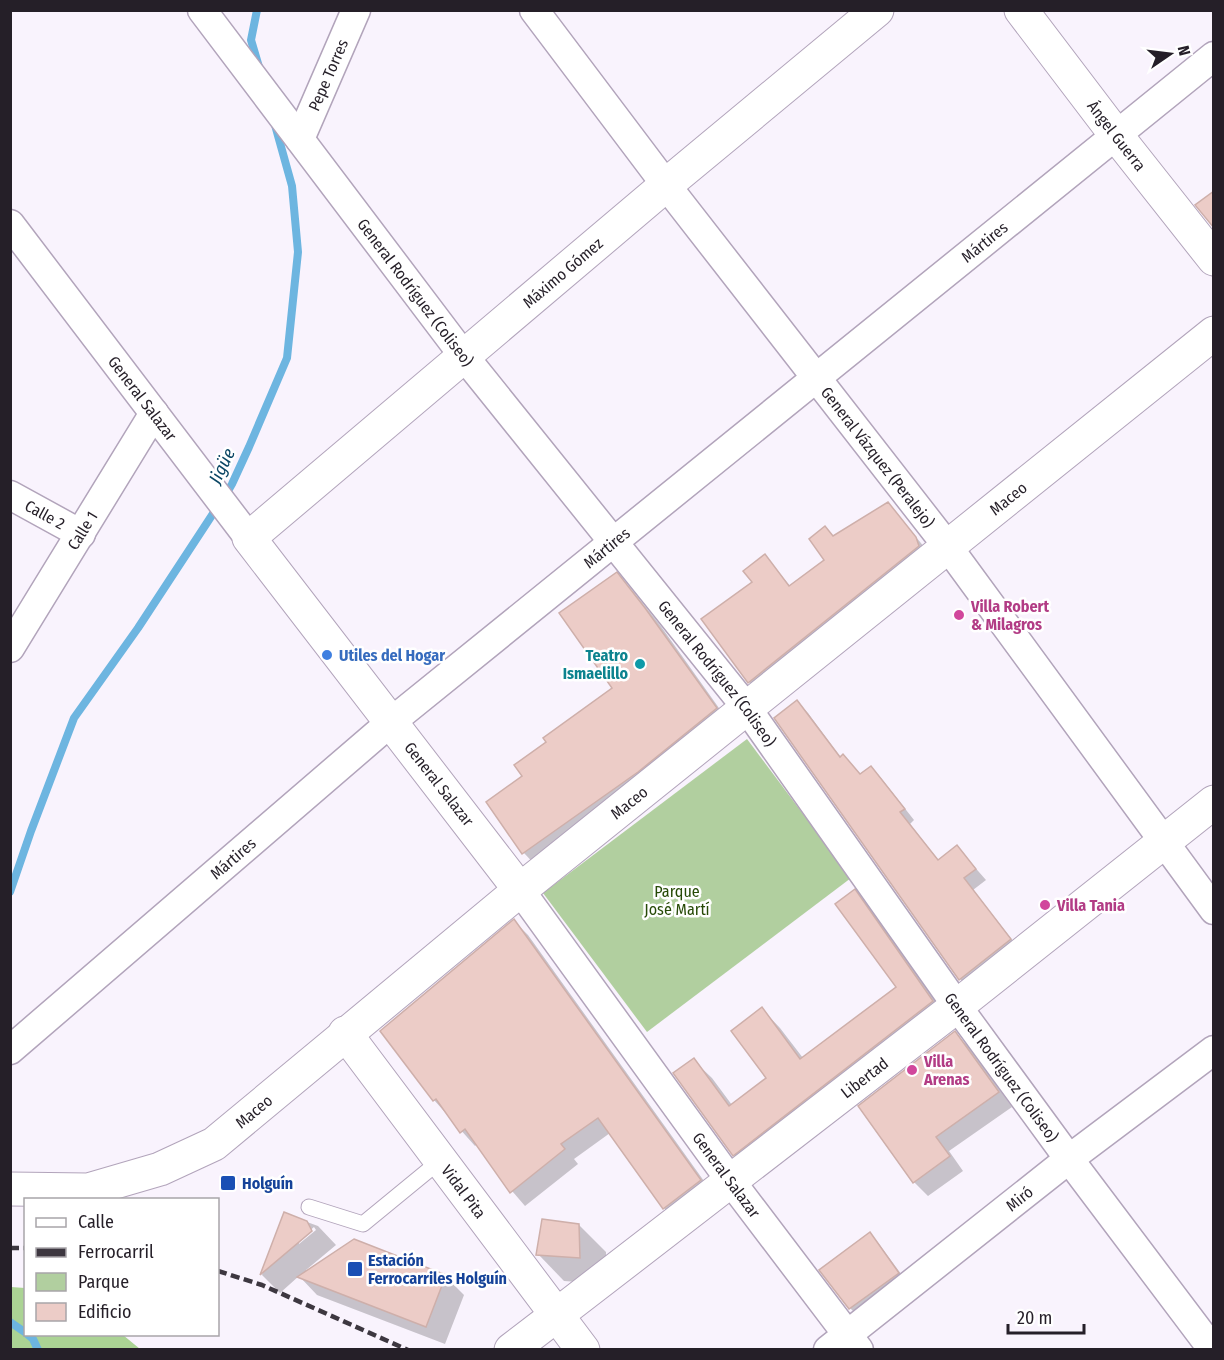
<svg xmlns="http://www.w3.org/2000/svg" width="1224" height="1360" viewBox="0 0 1224 1360" font-family="'Fira Sans Condensed',sans-serif">
  <style>
    .green { fill: #b1cf9f }
    .forest { fill: #abd394 }
    .shadow { fill: #0003; fill-rule: evenodd }
    .lines { fill: none; stroke-linecap: round; stroke-linejoin: round }
    .stream { stroke: #6db5e0; stroke-width: 8 }
    .building { fill: #ecccc7; stroke: #ceafaa; stroke-width: 1.5 }
    .service-casing { stroke: #b2a4bb; stroke-width: 17 }
    .minor-casing { stroke: #b2a4bb; stroke-width: 31 }
    .tertiary-casing { stroke: #b2a4bb; stroke-width: 35 }
    .secondary-casing { stroke: #b2a4bb; stroke-width: 35 }
    .primary-casing { stroke: #b2a4bb; stroke-width: 35 }
    .service { stroke: #fff; stroke-width: 15 }
    .minor { stroke: #fff; stroke-width: 28 }
    .tertiary { stroke: #fff; stroke-width: 33 }
    .secondary { stroke: #fff; stroke-width: 33 }
    .primary { stroke: #fff; stroke-width: 33 }
    .rail { stroke: #3d3740; stroke-width: 4.5; stroke-dasharray: 9 4.5; stroke-linecap: butt }
    .hotel-dot { fill: #d1479c; stroke: #fff; stroke-width: 2 }
    .shop-dot { fill: #3f7fe0; stroke: #fff; stroke-width: 2 }
    .culture-dot { fill: #0f9aa8; stroke: #fff; stroke-width: 2 }
    .transit-dot { fill: #1a4fb4; stroke: #fff; stroke-width: 2 }
    .labels { text-anchor: middle; dominant-baseline: central; stroke-width: 5; stroke-linejoin: round; paint-order: stroke }
    .street-label { font-size: 16px; fill: #251f28; stroke: #fff }
    .hotel-label { font-size: 16px; font-weight: bold; fill: #b23c85; stroke: #fff; text-anchor: start }
    .shop-label { font-size: 16px; font-weight: bold; fill: #366cbe; stroke: #fff; text-anchor: start }
    .culture-label { font-size: 16px; font-weight: bold; fill: #0d838f; stroke: #fff; text-anchor: end }
    .park-label { font-size: 16px; fill: #264a06; stroke: #fff }
    .transit-label { font-size: 16px; font-weight: bold; fill: #164399; stroke: #fff; text-anchor: start }
    .water-label { font-size: 18px; font-style: italic; fill: #0b4664; stroke: #fff }
  </style>
  <rect width="100%" height="100%" fill="#f9f3fd"/>
  <!-- green -->
  <polygon class="green" points="747,739 851,878 647,1032 543,893"/>
  <!-- forest -->
  <polygon class="forest" points="11,1287 25,1288 26,1334 123,1335 140,1349 11,1349"/>
  <!-- shadow -->
  <g class="shadow">
    <polygon points="888,503 925,548 758,691 749,682 754,582 765,556 791,587 827,560 825,528 834,537"/>
    <polygon points="616,574 632,590 660,625 731,725 539,869 524,853 488,802 524,776 548,742 614,689"/>
    <polygon points="797,702 808,713 841,758 843,756 861,775 870,768 881,778 914,820 910,824 939,861 957,847 986,880 973,890 1021,951 971,990 960,979 776,718"/>
    <polygon points="854,891 873,910 951,1020 752,1173 734,1155 693,1060 712,1078 732,1105 768,1078 762,1009 780,1028 803,1058 899,988"/>
    <polygon points="514,921 528,935 714,1195 678,1222 664,1208 610,1133 574,1159 578,1164 525,1206 495,1171 478,1143 475,1146 434,1100"/>
    <polygon points="955,1033 969,1047 1012,1107 949,1151 963,1171 928,1196 914,1182"/>
    <path d="M285,1214L318,1226L336,1245L306,1270L307,1272L445,1276L464,1295L445,1344L317,1295L299,1276L280,1293L262,1275ZM314,1227L316,1230L299,1244V1240Z"/>
    <polygon points="579,1225 606,1252 606,1284 564,1281 538,1254"/>
    <polygon points="870,1234 879,1244 907,1282 859,1317 850,1308"/>
  </g>
  <g class="lines">
    <!-- stream -->
    <g class="stream">
      <polyline points="257,10 251,40 259,67"/>
      <polyline points="225,496 232,484 249,447 287,358 298,252 292,186 275,125"/>
      <polyline points="10,892 31,831 74,718 138,628 218,506"/>
      <polyline points="10,1322 26,1333"/>
      <polyline points="27,1334 33,1339 38,1350"/>
    </g>
  </g>
  <!-- building -->
  <g class="building">
    <polygon points="1214,191 1214,228 1195,205"/>
    <polygon points="888,502 916,537 919,546 748,683 701,619 752,582 743,571 765,554 789,586 824,560 809,539 825,526 833,536"/>
    <polygon points="617,572 645,608 717,708 638,772 522,854 486,802 522,776 514,765 546,742 543,738 612,688 559,613"/>
    <polygon points="797,700 840,757 843,754 860,774 871,766 905,809 900,812 938,860 957,845 976,869 964,878 1011,939 959,980 774,718"/>
    <polygon points="855,889 933,1001 733,1156 673,1073 694,1058 729,1106 766,1078 731,1031 762,1007 800,1059 896,987 835,904"/>
    <polygon points="514,919 701,1180 663,1209 598,1118 561,1144 565,1149 510,1193 465,1129 460,1133 436,1099 433,1101 380,1031"/>
    <polygon points="955,1031 999,1092 936,1137 950,1156 913,1183 858,1106"/>
    <polygon points="284,1212 307,1221 312,1231 260,1275"/>
    <polygon points="542,1219 579,1224 580,1258 536,1255"/>
    <polygon points="870,1232 899,1273 849,1309 819,1270"/>
    <polygon points="354,1239 446,1275 426,1327 297,1277"/>
  </g>
  <g class="lines">
    <defs>
      <polyline id="service" points="309,1207 363,1224 441,1160"/>
      <g id="minor">
        <path id="s1" d="M202,10L463,355L746,707L957,1006L1069,1159L1213,1350"/>
        <path id="s2" d="M534,10L666,185L948,547L1214,910"/>
        <path id="s3" d="M300,139L356,10"/>
        <path id="s4" d="M10,224L249,538"/>
        <path id="s5" d="M10,495L81,534"/>
        <path id="s6" d="M10,648L154,413"/>
        <path id="s7" d="M520,890L730,1180L859,1350"/>
        <path id="s8" d="M10,1050L391,722L1214,56"/>
        <path id="s9" d="M828,1350L1069,1159L1214,1050"/>
      </g>
      <g id="tertiary">
        <path id="s10" d="M1021,10L1116,135L1214,259"/>
        <path id="s11" d="M520,890L249,538L666,185L877,10"/>
        <path id="s12" d="M558,1314L957,1006L1214,802"/>
      </g>
      <polyline id="secondary" points="511,1350 558,1314"/>
      <g id="primary">
        <path id="s13" d="M345,1033L583,1350"/>
        <path id="s14" d="M10,1189L88,1190L160,1169L214,1144L520,890L1214,333"/>
      </g>
    </defs>
    <!-- service casing -->
    <use href="#service" class="service-casing"/>
    <!-- minor casing -->
    <use href="#minor" class="minor-casing"/>
    <!-- tertiary casing -->
    <use href="#tertiary" class="tertiary-casing"/>
    <!-- secondary casing -->
    <use href="#secondary" class="secondary-casing"/>
    <!-- primary casing -->
    <use href="#primary" class="primary-casing"/>
    <!-- service -->
    <use href="#service" class="service"/>
    <!-- minor -->
    <use href="#minor" class="minor"/>
    <!-- tertiary -->
    <use href="#tertiary" class="tertiary"/>
    <!-- secondary -->
    <use href="#secondary" class="secondary"/>
    <!-- primary -->
    <use href="#primary" class="primary"/>
    <!-- rail -->
    <g class="rail">
      <polyline points="10,1248 26,1248"/>
      <polyline points="218,1271 262,1285 408,1350"/>
    </g>
  </g>
  <!-- markers -->
  <g class="hotel-dot">
    <circle cx="959" cy="615" r="6"/>
    <circle cx="1045" cy="905" r="6"/>
    <circle cx="912" cy="1070" r="6"/>
  </g>
  <circle class="shop-dot" cx="327" cy="655" r="6"/>
  <circle class="culture-dot" cx="640" cy="664" r="6"/>
  <g class="transit-dot">
    <rect x="220" y="1175" width="16" height="16" rx="3"/>
    <rect x="347" y="1261" width="16" height="16" rx="3"/>
  </g>
  <g class="labels">
    <!-- street labels -->
    <g class="street-label">
      <text stroke="none"><textPath href="#s3" startOffset="70">Pepe Torres</textPath></text>
      <text stroke="none"><textPath href="#s10" startOffset="158">Ángel Guerra</textPath></text>
      <text stroke="none"><textPath href="#s8" startOffset="1266">Mártires</textPath></text>
      <text stroke="none"><textPath href="#s11" startOffset="855">Máximo Gómez</textPath></text>
      <text stroke="none"><textPath href="#s1" startOffset="354">General Rodríguez (Coliseo)</textPath></text>
      <text stroke="none"><textPath href="#s4" startOffset="219">General Salazar</textPath></text>
      <text stroke="none"><textPath href="#s2" startOffset="564">General Vázquez (Peralejo)</textPath></text>
      <text stroke="none"><textPath href="#s14" startOffset="1236">Maceo</textPath></text>
      <text stroke="none"><textPath href="#s5" startOffset="40">Calle 2</textPath></text>
      <text stroke="none"><textPath href="#s6" startOffset="138">Calle 1</textPath></text>
      <text stroke="none"><textPath href="#s8" startOffset="780">Mártires</textPath></text>
      <text stroke="none"><textPath href="#s1" startOffset="840">General Rodríguez (Coliseo)</textPath></text>
      <text transform="translate(439 784) rotate(52)">General Salazar</text>
      <text stroke="none"><textPath href="#s14" startOffset="750">Maceo</textPath></text>
      <text stroke="none"><textPath href="#s8" startOffset="294">Mártires</textPath></text>
      <text stroke="none"><textPath href="#s1" startOffset="1326">General Rodríguez (Coliseo)</textPath></text>
      <text stroke="none"><textPath href="#s12" startOffset="387">Libertad</textPath></text>
      <text stroke="none"><textPath href="#s14" startOffset="264">Maceo</textPath></text>
      <text stroke="none"><textPath href="#s7" startOffset="352">General Salazar</textPath></text>
      <text stroke="none"><textPath href="#s13" startOffset="198">Vidal Pita</textPath></text>
      <text stroke="none"><textPath href="#s9" startOffset="244">Miró</textPath></text>
    </g>
    <!-- hotel labels -->
    <g class="hotel-label">
      <text x="971" y="606">Villa Robert<tspan x="971" dy="18">&amp; Milagros</tspan></text>
      <text x="1057" y="905">Villa Tania</text>
      <text x="924" y="1061">Villa<tspan x="924" dy="18">Arenas</tspan></text>
    </g>
    <!-- shop labels -->
    <g class="shop-label">
      <text x="339" y="655">Utiles del Hogar</text>
    </g>
    <!-- culture labels -->
    <g class="culture-label">
      <text x="628" y="655">Teatro<tspan x="628" dy="18">Ismaelillo</tspan></text>
    </g>
    <!-- park labels -->
    <g class="park-label">
      <text x="677" y="891">Parque<tspan x="677" dy="18">José Martí</tspan></text>
    </g>
    <!-- transit labels -->
    <g class="transit-label">
      <text x="242" y="1183">Holguín</text>
      <text x="368" y="1260">Estación<tspan x="368" dy="18">Ferrocarriles Holguín</tspan></text>
    </g>
    <!-- water labels -->
    <g class="water-label">
      <text transform="translate(222 466) rotate(-64)">Jigüe</text>
    </g>
  </g>
  <!-- border -->
  <rect width="1224" height="1360" fill="none" stroke="#251f28" stroke-width="24"/>
  <!-- legend -->
  <rect x="24" y="1198" width="195" height="138" fill="#ffffff" stroke="#a8a5a9" stroke-width="1.5"/>
  <rect x="36" y="1218" width="30" height="9" fill="#ffffff" stroke="#a8a5a9" stroke-width="1.5"/>
  <text x="78" y="1228" font-size="18" fill="#251f28">Calle</text>
  <rect x="36" y="1248" width="30" height="9" fill="#3d3740" stroke="#a8a5a9" stroke-width="1.5"/>
  <text x="78" y="1258" font-size="18" fill="#251f28">Ferrocarril</text>
  <rect x="36" y="1273" width="30" height="18" fill="#b1cf9f" stroke="#a8a5a9" stroke-width="1.5"/>
  <text x="78" y="1288" font-size="18" fill="#251f28">Parque</text>
  <rect x="36" y="1303" width="30" height="18" fill="#ecccc7" stroke="#a8a5a9" stroke-width="1.5"/>
  <text x="78" y="1318" font-size="18" fill="#251f28">Edificio</text>
  <!-- north arrow -->
  <g transform="translate(1170 54) rotate(76)" stroke="#ffffff" stroke-width="4.5" paint-order="stroke">
  <path d="M0-4.5L10 22L0 15L-10 22Z" fill="#251f28"/>
  <text y="-9" font-size="16" font-weight="bold" text-anchor="middle" fill="#251f28">N</text>
  </g>
  <!-- scale -->
  <path d="M1008 1324v9h76v-9" fill="none" stroke="#251f28" stroke-width="3"/>
  <text x="1017" y="1324" font-size="18" fill="#251f28" stroke="#ffffff" stroke-width="4.5" paint-order="stroke">20 m</text>
</svg>
